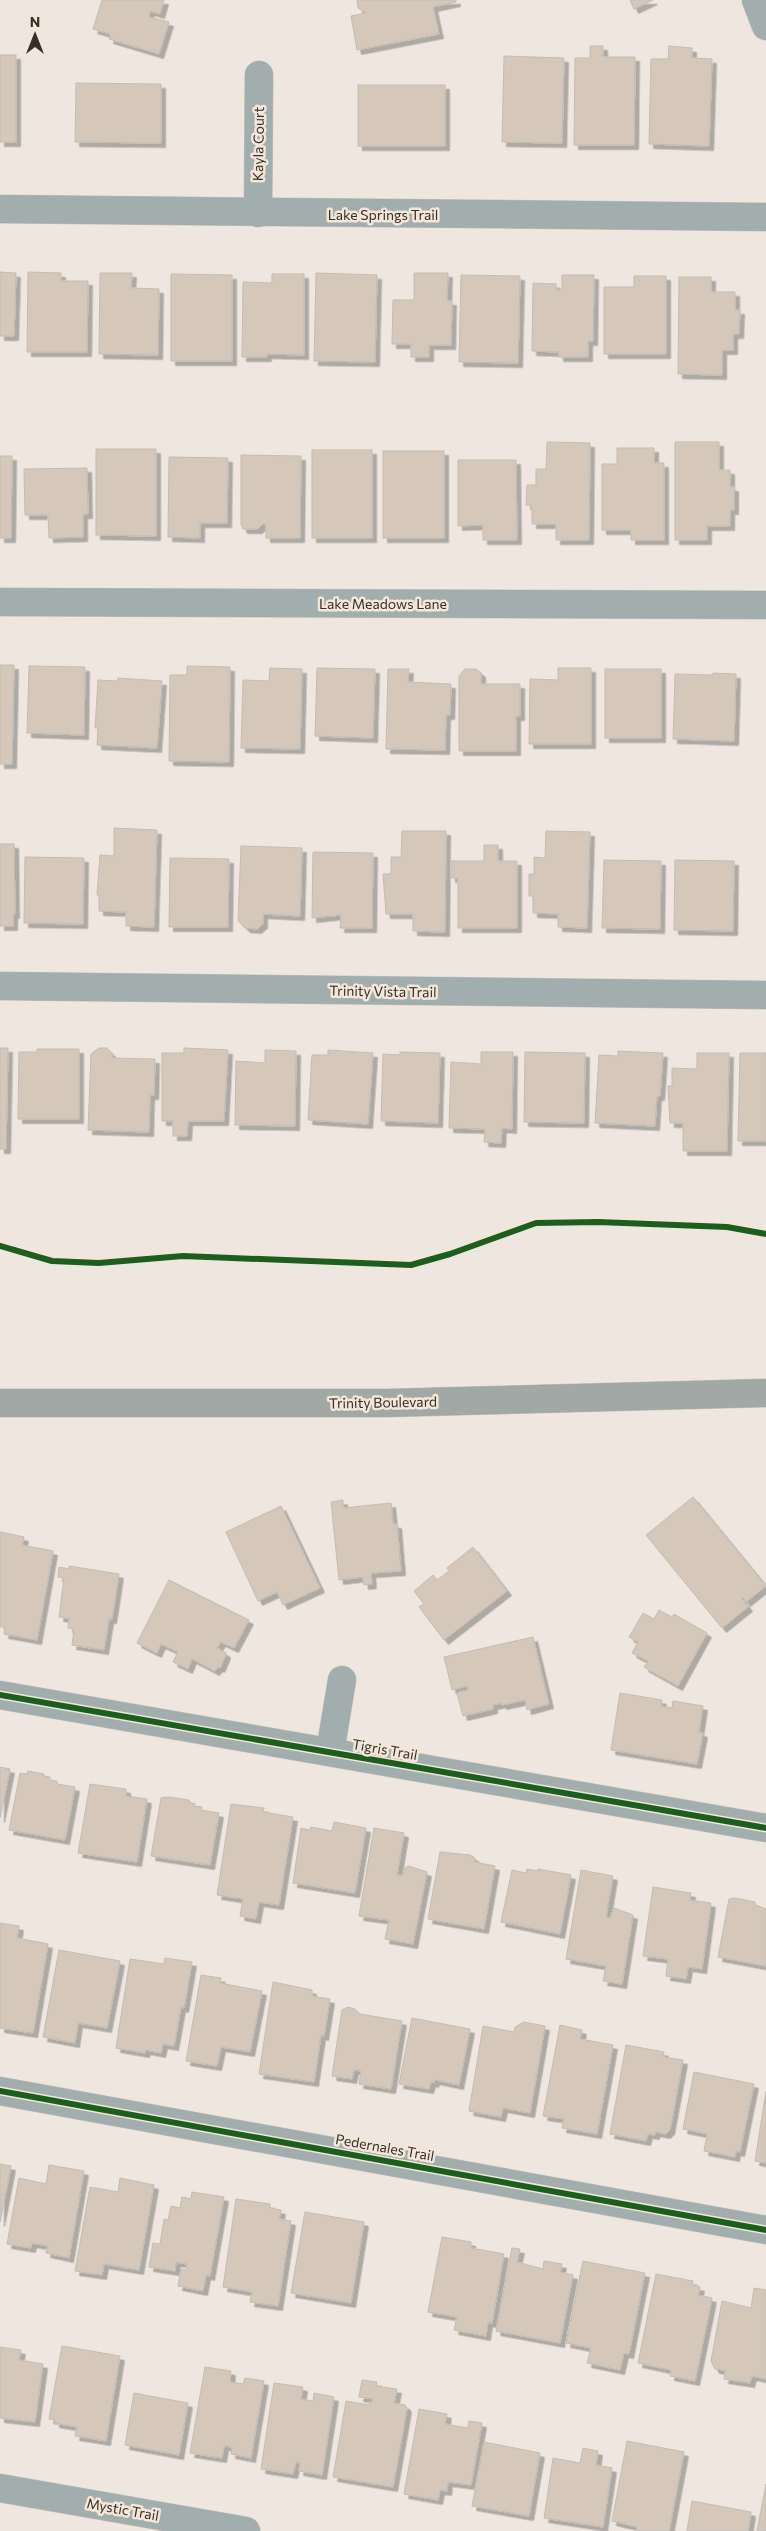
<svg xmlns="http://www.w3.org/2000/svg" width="766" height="2531" viewBox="0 0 766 2531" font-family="Commissioner,sans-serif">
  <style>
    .building { fill: #d5c8ba; stroke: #c2bcb6; filter: url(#shadow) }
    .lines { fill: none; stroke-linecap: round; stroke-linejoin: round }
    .minor-casing { stroke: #c7c1bc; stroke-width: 29 }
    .major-casing { stroke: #c7c1bc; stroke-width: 29 }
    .minor { stroke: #a2aead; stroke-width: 28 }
    .major { stroke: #a1a8a6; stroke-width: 28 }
    .cycleway-casing { stroke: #f4e6d9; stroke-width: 9 }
    .cycleway { stroke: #1b5e20; stroke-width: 6 }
    .labels { text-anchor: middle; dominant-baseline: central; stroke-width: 5; stroke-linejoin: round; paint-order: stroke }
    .street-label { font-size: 14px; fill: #342f29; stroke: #f4e6d9 }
  </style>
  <defs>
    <filter id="shadow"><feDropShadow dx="4.5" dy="4.5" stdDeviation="0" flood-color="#0004"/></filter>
  </defs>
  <rect width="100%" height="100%" fill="#eee6df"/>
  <!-- building -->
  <g class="building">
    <polygon points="102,0 164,0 160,14 150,11 149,17 169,22 159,54 109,39 110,34 93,29"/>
    <polygon points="357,0 456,0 456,2 433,7 439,34 357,50 351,16 366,13 358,8"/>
    <polygon points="630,0 653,0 634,9"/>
    <polygon points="590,46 603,46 603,57 635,57 634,145 574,145 575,58 590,58"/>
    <polygon points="669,46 692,48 692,58 712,59 709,146 649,144 651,59 668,59"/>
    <rect x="0" y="55" width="16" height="87"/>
    <polygon points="504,56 564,58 562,143 502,142"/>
    <polygon points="76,83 161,84 161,143 75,142"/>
    <rect x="358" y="85" width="87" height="61"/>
    <polygon points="0,272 16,273 14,336 0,336"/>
    <polygon points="28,272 61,273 61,281 88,281 87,352 27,352"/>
    <polygon points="100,273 132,273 131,288 159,289 158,355 99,354"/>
    <polygon points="316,273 377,275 375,362 314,361"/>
    <polygon points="414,273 448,273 447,301 452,301 451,345 429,345 429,357 411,357 411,344 392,344 393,300 414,300"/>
    <polygon points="171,274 232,275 232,361 171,361"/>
    <polygon points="272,274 304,274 304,355 267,354 267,357 242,357 243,282 272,283"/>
    <polygon points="461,275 520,276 518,363 459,362"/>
    <polygon points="562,275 594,275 593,341 588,341 588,357 559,357 559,352 532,351 533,283 556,284 556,290 562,290"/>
    <polygon points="634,276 666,276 666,354 604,354 604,287 634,287"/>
    <polygon points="679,277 711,277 711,292 735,292 735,310 740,310 739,334 733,334 733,350 722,350 722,375 678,374"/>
    <polygon points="547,442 590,443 589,540 556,540 556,524 532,524 532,505 526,505 527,485 536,485 536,469 546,469"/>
    <polygon points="675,442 719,442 719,470 730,470 730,487 734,487 734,510 730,510 730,526 707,526 707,540 675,540"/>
    <polygon points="617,448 654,448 654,463 664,463 664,540 631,540 631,530 602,530 602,464 617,464"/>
    <polygon points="96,449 156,449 156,536 96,535"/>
    <rect x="312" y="450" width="60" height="88"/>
    <rect x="383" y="451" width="61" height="87"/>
    <polygon points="241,455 301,456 300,538 266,538 266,524 263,524 258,529 243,529 241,524"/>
    <polygon points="0,456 12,456 11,538 0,538"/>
    <polygon points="169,457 228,458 227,523 200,523 200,538 168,537"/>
    <polygon points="458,460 516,460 517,540 483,540 483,525 458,526"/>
    <polygon points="87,468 88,514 83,514 83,537 49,538 48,515 25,515 24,469"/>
    <polygon points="0,665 14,665 12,764 0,764"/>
    <polygon points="29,666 85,667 84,735 27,733"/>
    <polygon points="187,666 230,667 229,762 169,761 170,675 187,675"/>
    <polygon points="270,668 302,669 300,749 241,748 243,680 269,681"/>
    <polygon points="317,668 375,669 373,738 315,736"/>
    <polygon points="558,668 591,668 591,744 529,744 530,679 558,680"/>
    <polygon points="388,669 409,669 408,682 451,684 450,715 446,715 445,750 386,749"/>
    <polygon points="465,669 476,669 481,673 481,684 520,684 520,716 516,716 516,751 459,751 459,676"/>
    <rect x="605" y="669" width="56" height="69"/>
    <polygon points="713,673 736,674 734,741 673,739 675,674 713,675"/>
    <polygon points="118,678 162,681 157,748 97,745 98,728 95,728 98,680 117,681"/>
    <polygon points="114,828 157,830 154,927 126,926 126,912 99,911 99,895 97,895 100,855 114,856"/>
    <polygon points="402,831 446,831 445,932 413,931 413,914 386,914 383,874 391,874 391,857 401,857"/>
    <polygon points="546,831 590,832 587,928 558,927 558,914 533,913 533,896 529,896 529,874 534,874 534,857 545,858"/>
    <polygon points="0,844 14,844 15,914 13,914 13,926 0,926"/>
    <polygon points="484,845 498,845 498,861 517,861 517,928 458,928 458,878 451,878 451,861 484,861"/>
    <polygon points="241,846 302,848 300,916 263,914 263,924 257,929 246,928 238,921"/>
    <polygon points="313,852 373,853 372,928 340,928 341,915 312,918"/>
    <polygon points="25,857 84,858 83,924 24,923"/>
    <polygon points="170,858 229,859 228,927 169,927"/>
    <polygon points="604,860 661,861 660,929 602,928"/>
    <polygon points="675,860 734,861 733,931 674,930"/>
    <polygon points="0,1048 8,1048 6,1149 0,1149"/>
    <polygon points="99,1048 107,1048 113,1055 112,1058 155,1059 154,1095 150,1095 149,1132 88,1130 91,1054"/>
    <polygon points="184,1048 228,1050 224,1121 188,1121 187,1136 173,1136 173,1121 162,1121 162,1053 184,1053"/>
    <polygon points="37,1049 79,1049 79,1119 18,1119 19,1052 37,1052"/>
    <polygon points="265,1050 296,1051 295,1126 235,1125 236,1061 265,1063"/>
    <polygon points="328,1050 373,1053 368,1124 308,1120 312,1055 328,1055"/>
    <polygon points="618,1051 663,1053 660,1096 657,1096 655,1126 595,1123 599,1055 618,1056"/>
    <polygon points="400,1052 440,1053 438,1123 381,1121 383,1054 400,1055"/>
    <polygon points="481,1052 513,1052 512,1129 502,1128 501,1143 484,1142 485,1129 449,1128 451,1062 481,1064"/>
    <polygon points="525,1052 585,1053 584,1123 524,1122"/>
    <polygon points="697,1053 729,1053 727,1151 683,1151 683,1123 670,1123 668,1086 672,1086 672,1068 697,1069"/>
    <polygon points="740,1053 766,1053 766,1141 738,1141"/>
    <polygon points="693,1497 766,1586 746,1602 743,1597 742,1599 748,1607 722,1628 646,1535"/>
    <polygon points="343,1500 343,1508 391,1503 393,1524 397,1524 401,1571 371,1573 372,1584 364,1585 363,1577 339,1580 331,1502"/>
    <polygon points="281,1506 320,1588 283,1605 277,1592 258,1601 226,1532"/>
    <polygon points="0,1532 24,1537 22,1545 53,1551 37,1640 4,1634 5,1627 0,1627"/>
    <polygon points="473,1547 507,1591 444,1640 419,1607 424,1604 414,1591 433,1575 437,1580 449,1571 447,1568"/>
    <polygon points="69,1566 119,1574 112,1619 109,1619 104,1650 72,1645 74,1629 68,1628 69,1618 59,1617 64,1578 58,1577 59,1567 69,1569"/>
    <polygon points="169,1580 249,1620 234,1648 221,1642 217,1648 226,1653 225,1657 220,1668 218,1667 215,1671 192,1659 188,1669 173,1662 178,1652 161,1644 157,1653 137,1643"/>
    <polygon points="659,1610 672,1617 674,1614 707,1633 678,1686 644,1667 648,1661 632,1653 638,1642 629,1637 643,1613 654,1619"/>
    <polygon points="533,1637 549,1704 527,1710 525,1700 502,1705 502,1703 493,1705 493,1709 463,1716 457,1693 468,1690 467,1686 452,1690 444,1657"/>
    <polygon points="620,1693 662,1700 661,1706 672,1708 673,1701 703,1706 699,1732 703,1733 697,1764 611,1750"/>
    <polygon points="0,1767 10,1769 0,1818"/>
    <polygon points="28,1771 44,1774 44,1776 50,1777 50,1780 57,1781 57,1784 75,1787 65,1840 9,1830 20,1773 27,1774"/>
    <polygon points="90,1784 126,1789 126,1796 147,1799 137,1862 78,1853"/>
    <polygon points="169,1797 189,1800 189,1802 195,1804 194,1806 202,1807 201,1810 219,1813 210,1865 151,1856 161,1798"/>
    <polygon points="231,1804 264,1808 263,1812 293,1817 279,1905 259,1902 256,1919 240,1916 243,1899 217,1895"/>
    <polygon points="334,1822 366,1828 355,1893 293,1883 301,1828 310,1830 311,1827 332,1831"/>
    <polygon points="374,1828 404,1833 397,1875 403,1876 405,1868 409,1866 427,1872 413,1944 385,1939 389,1920 359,1916"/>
    <polygon points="440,1852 470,1855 475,1858 474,1862 495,1866 484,1929 428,1919"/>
    <polygon points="527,1869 538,1871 538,1869 571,1875 560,1934 501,1922 512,1870 526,1873"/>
    <polygon points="581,1870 613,1876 606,1917 610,1918 614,1908 633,1915 622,1984 603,1981 606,1966 566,1959"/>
    <polygon points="653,1887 691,1893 690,1900 711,1903 702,1969 688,1967 686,1979 666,1976 668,1959 643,1956"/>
    <polygon points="735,1898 755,1902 755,1905 766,1909 766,1966 718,1957 729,1899"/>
    <polygon points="0,1923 19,1926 17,1938 48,1944 33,2033 0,2028"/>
    <polygon points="59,1950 120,1961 107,2028 78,2023 75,2043 43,2037"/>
    <polygon points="165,1958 192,1962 184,2008 181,2007 174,2046 163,2044 161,2053 146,2050 145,2053 116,2048 130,1959 164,1964"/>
    <polygon points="201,1975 221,1978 220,1983 262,1991 250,2052 221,2047 217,2066 186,2061"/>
    <polygon points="273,1982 312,1990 312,1996 330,1999 324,2036 321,2035 314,2082 259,2074"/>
    <polygon points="348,2007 355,2009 360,2014 402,2021 391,2089 359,2084 361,2071 354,2070 352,2079 332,2076 342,2010"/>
    <polygon points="412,2018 470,2029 459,2085 435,2080 434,2083 431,2082 429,2089 399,2084"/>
    <polygon points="524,2022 545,2026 530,2113 503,2108 501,2117 469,2111 483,2026 514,2032 515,2027"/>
    <polygon points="560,2025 582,2030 580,2039 613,2045 597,2134 562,2128 564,2119 543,2116"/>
    <polygon points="626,2045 664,2052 663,2057 683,2060 670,2130 666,2134 655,2132 655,2135 648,2134 646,2141 610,2134"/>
    <polygon points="694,2072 754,2084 740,2152 736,2151 735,2157 704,2151 707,2134 683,2129"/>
    <polygon points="766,2091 766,2163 755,2161"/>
    <polygon points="0,2164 11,2166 0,2222"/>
    <polygon points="49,2165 84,2171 69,2258 46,2253 48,2246 32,2243 31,2248 7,2244 19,2178 46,2184"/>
    <polygon points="120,2178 154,2185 139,2270 104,2264 102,2275 75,2271 90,2187 118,2192"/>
    <polygon points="192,2192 224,2197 210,2276 206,2275 203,2291 178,2286 181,2269 186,2270 187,2264 176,2262 175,2271 149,2267 153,2243 160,2244 164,2219 168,2220 171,2206 180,2208 182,2197 191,2199"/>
    <polygon points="236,2199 270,2204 270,2208 281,2210 279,2219 291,2221 278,2306 250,2302 252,2292 223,2287"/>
    <polygon points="305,2212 364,2222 351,2303 291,2293"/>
    <polygon points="442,2237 471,2242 471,2248 504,2254 492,2323 488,2322 486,2336 454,2330 457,2317 428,2312"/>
    <polygon points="512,2248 520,2249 517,2262 543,2269 544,2261 562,2264 560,2272 573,2275 560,2343 496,2331"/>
    <polygon points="583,2261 645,2273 629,2354 624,2353 620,2370 587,2363 591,2348 566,2343"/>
    <polygon points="656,2274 693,2281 692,2285 700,2287 698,2295 712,2298 695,2381 670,2376 671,2370 638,2363"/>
    <polygon points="754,2288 766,2290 766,2379 752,2376 750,2383 724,2379 725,2370 715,2369 711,2361 722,2301 751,2308"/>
    <polygon points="62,2346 120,2356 106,2441 75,2436 77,2427 55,2423 55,2420 49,2419"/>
    <polygon points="0,2347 21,2350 19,2360 43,2364 35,2422 0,2418"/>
    <polygon points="205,2367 231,2371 230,2382 243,2384 245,2378 264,2381 251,2458 231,2454 232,2447 224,2446 222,2458 190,2453"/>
    <polygon points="362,2380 377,2382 376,2386 397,2389 394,2403 405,2405 407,2408 393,2487 333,2477 346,2401 369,2405 370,2402 372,2403 373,2399 359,2397"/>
    <polygon points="274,2383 303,2387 301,2399 313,2401 314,2393 334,2397 322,2475 299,2471 300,2463 296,2462 293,2474 261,2469"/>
    <polygon points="134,2393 188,2403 179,2455 125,2445"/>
    <polygon points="419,2409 447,2414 445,2424 468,2428 469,2421 482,2423 471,2485 448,2482 447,2491 440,2490 438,2500 404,2494"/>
    <polygon points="627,2441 684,2452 669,2531 636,2531 637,2527 612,2521"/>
    <polygon points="484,2442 540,2453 529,2516 472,2506"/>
    <polygon points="583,2448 598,2451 596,2465 612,2468 603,2527 544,2518 553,2458 580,2463"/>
    <polygon points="766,2484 766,2531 757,2531"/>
    <polygon points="692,2501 751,2512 748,2531 687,2531"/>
  </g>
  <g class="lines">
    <defs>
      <g id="minor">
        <polyline points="756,0 766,26"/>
        <polyline points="0,209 766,217"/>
        <polyline points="258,213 259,75"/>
        <polyline points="0,602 766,605"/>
        <polyline points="0,986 766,995"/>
        <polyline points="0,1695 766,1828"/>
        <polyline points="330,1752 342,1680"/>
        <polyline points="0,2091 766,2230"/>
        <polyline points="0,2488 246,2531"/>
      </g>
      <polyline id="major" points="0,1403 386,1403 766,1393"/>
    </defs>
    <!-- minor casing -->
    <use href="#minor" class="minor-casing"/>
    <!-- major casing -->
    <use href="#major" class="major-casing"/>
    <!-- minor -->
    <use href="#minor" class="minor"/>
    <!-- major -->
    <use href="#major" class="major"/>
    <defs>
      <g id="cycleway">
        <polyline points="0,1246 52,1261 99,1263 183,1256 411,1265 450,1254 536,1223 598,1222 727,1227 766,1234"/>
        <polyline points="0,1695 766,1828"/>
        <polyline points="0,2091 766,2230"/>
      </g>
    </defs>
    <!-- cycleway casing -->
    <use href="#cycleway" class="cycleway-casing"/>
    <!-- cycleway -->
    <use href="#cycleway" class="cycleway"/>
  </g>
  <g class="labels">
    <!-- street labels -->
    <g class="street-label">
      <text transform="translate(258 144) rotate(-89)">Kayla Court</text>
      <text x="383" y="214">Lake Springs Trail</text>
      <text x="383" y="603">Lake Meadows Lane</text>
      <text transform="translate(383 991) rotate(1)">Trinity Vista Trail</text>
      <text transform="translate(383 1402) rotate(-1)">Trinity Boulevard</text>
      <text transform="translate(385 1749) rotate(10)">Tigris Trail</text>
      <text transform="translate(385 2147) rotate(10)">Pedernales Trail</text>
      <text transform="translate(123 2509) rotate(10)">Mystic Trail</text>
    </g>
  </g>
  <!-- north arrow -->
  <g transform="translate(35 35)" stroke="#f4e6d9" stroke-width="4" paint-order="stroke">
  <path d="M0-4L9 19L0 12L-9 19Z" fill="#342f29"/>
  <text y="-8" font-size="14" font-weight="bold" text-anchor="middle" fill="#342f29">N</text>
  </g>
</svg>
